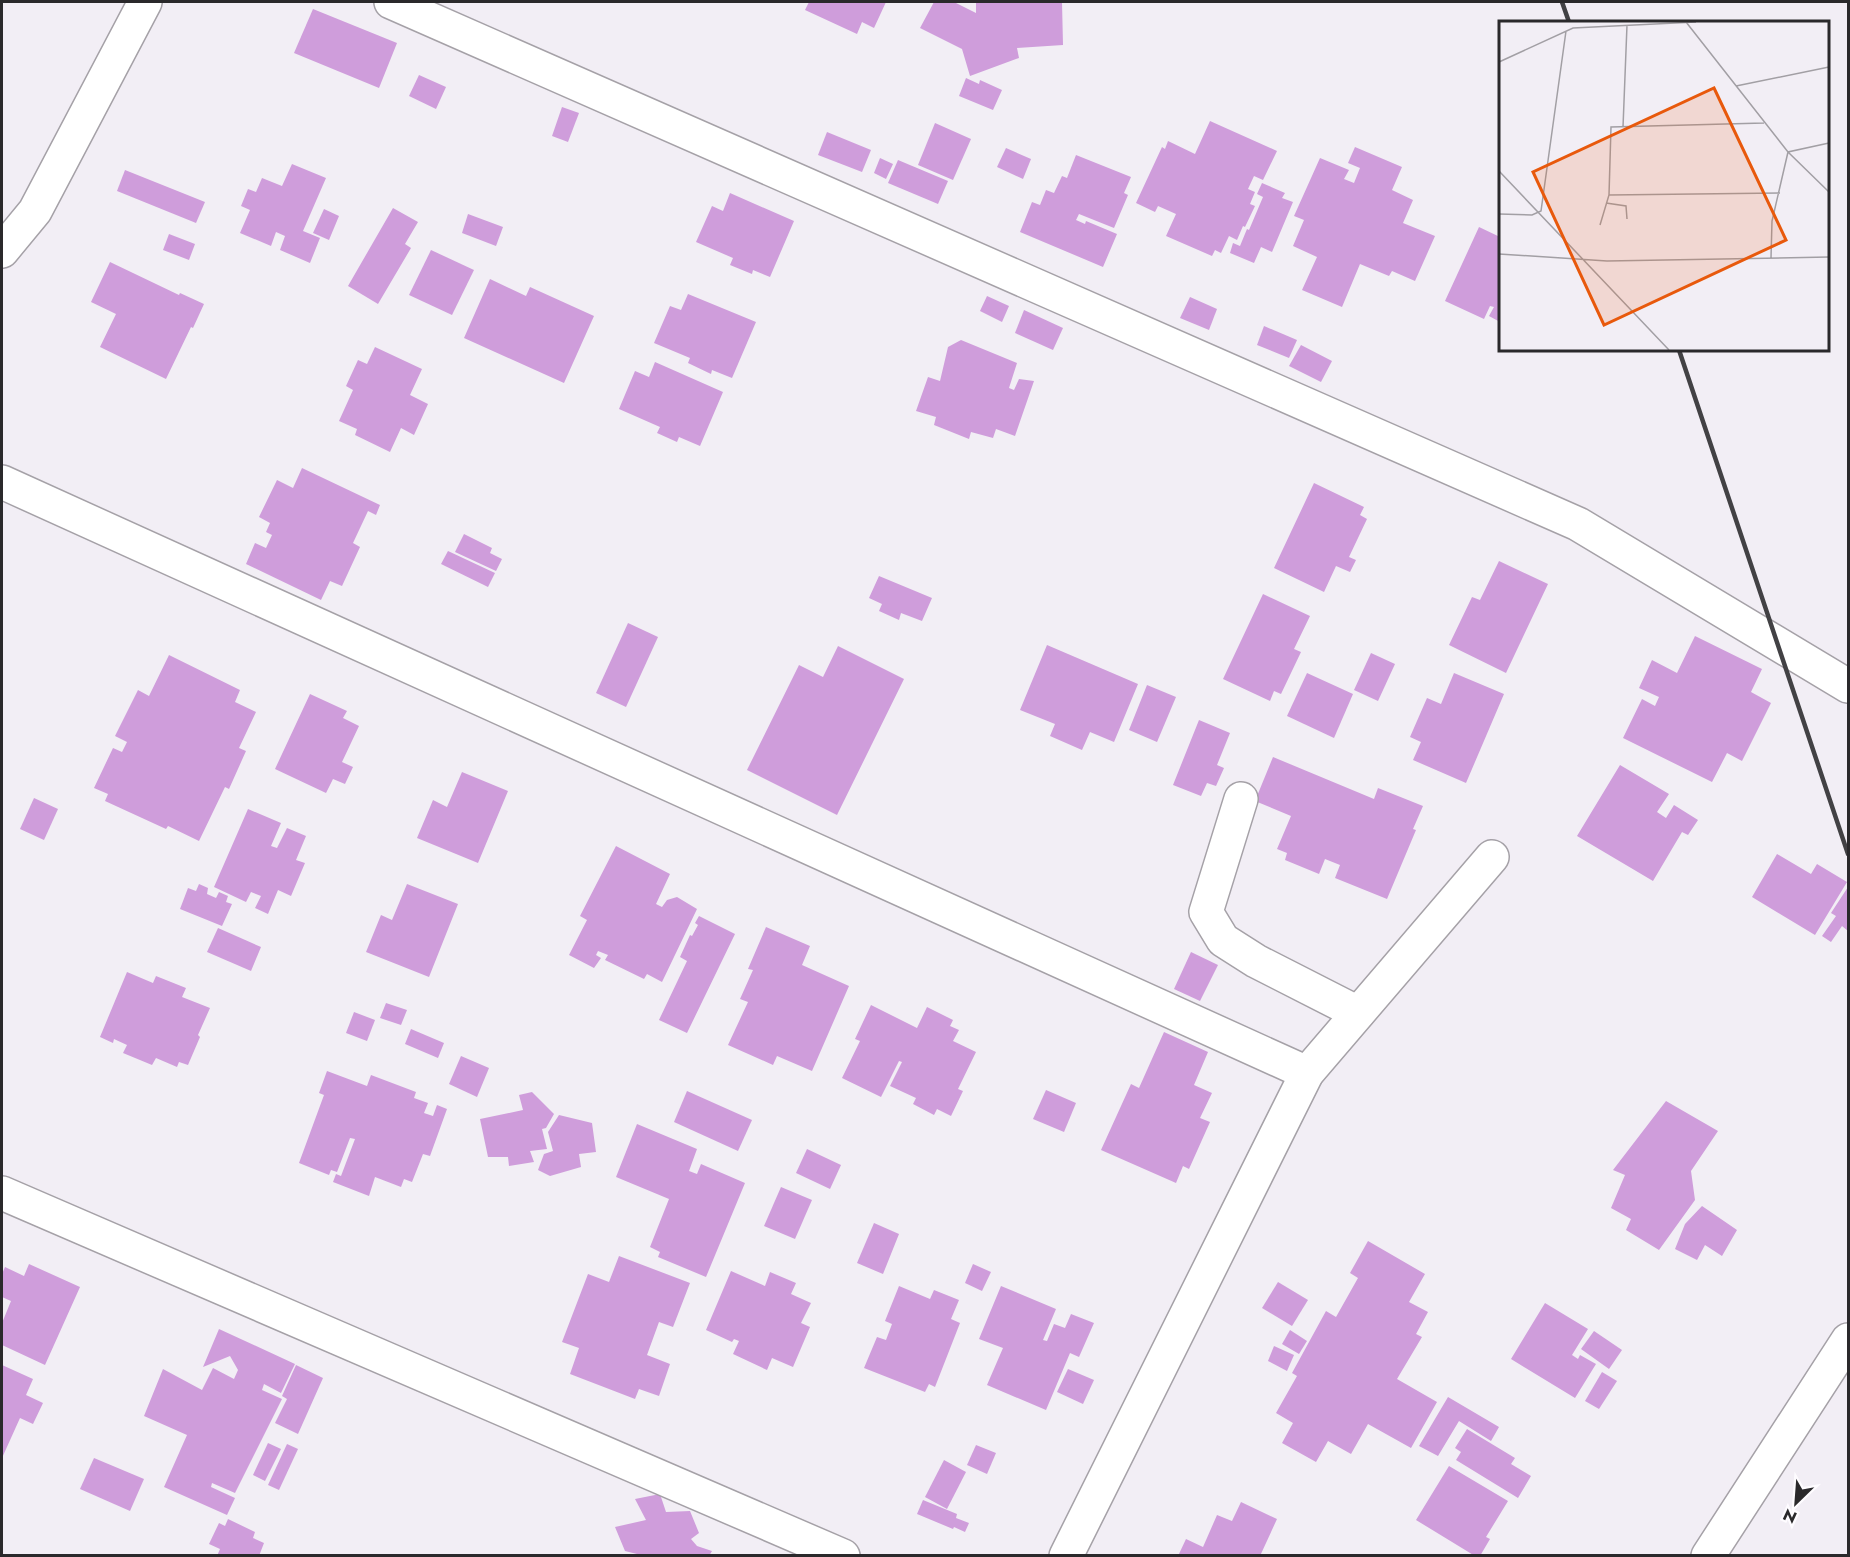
<svg xmlns="http://www.w3.org/2000/svg" width="1850" height="1557" viewBox="0 0 1850 1557" font-family="Jost,sans-serif">
  <style>
    .building { fill: #cf9ddb }
    .lines { fill: none; stroke-linecap: round; stroke-linejoin: round }
    .minor-casing { stroke: #a5a1a7; stroke-width: 36 }
    .minor { stroke: #fff; stroke-width: 33 }
    .rail { stroke: #424144; stroke-width: 4.5 }
    .inset-road { fill: none; stroke: #a29fa4; stroke-width: 1.5 }
    .view { fill: #e8590c; fill-opacity: 0.15; stroke: #e8590c; stroke-width: 3 }
    .inset-edge { fill: none; stroke: #2a292b; stroke-width: 3 }
  </style>
  <rect width="100%" height="100%" fill="#f2eef5"/>
  <!-- building -->
  <g class="building">
    <polygon points="809,2 886,2 874,28 862,22 857,34 805,10"/>
    <polygon points="934,2 954,2 976,13 976,2 1062,2 1063,45 1017,48 1019,58 970,76 962,49 920,28"/>
    <polygon points="313,9 397,43 379,88 294,53"/>
    <polygon points="419,75 446,87 436,109 409,96"/>
    <polygon points="966,78 979,84 980,80 1002,90 993,110 959,96"/>
    <polygon points="562,107 579,113 568,142 552,136"/>
    <polygon points="1210,121 1277,151 1263,180 1254,176 1248,189 1255,192 1250,204 1255,206 1245,227 1243,226 1237,240 1229,236 1221,253 1215,250 1212,256 1166,236 1176,214 1158,206 1155,212 1136,203 1162,147 1165,149 1168,141 1195,154"/>
    <polygon points="935,123 971,139 953,180 918,165"/>
    <polygon points="827,132 871,150 862,172 818,155"/>
    <polygon points="1355,147 1402,167 1392,190 1413,200 1403,223 1435,236 1415,281 1392,271 1389,276 1360,264 1342,307 1302,290 1317,257 1293,246 1304,220 1294,216 1320,158 1349,170 1344,179 1354,183 1360,168 1348,163"/>
    <polygon points="1006,148 1031,159 1023,179 997,167"/>
    <polygon points="1076,155 1131,177 1124,193 1128,195 1114,228 1079,214 1076,220 1085,224 1086,221 1117,234 1103,267 1020,232 1032,202 1040,205 1046,190 1054,193 1062,176 1067,178"/>
    <polygon points="880,158 893,164 886,179 874,173"/>
    <polygon points="898,160 948,181 938,204 888,183"/>
    <polygon points="292,164 326,178 303,231 320,238 310,263 280,250 285,236 276,232 271,246 240,233 250,210 241,206 248,189 256,192 262,178 282,186"/>
    <polygon points="125,170 205,202 196,223 117,191"/>
    <polygon points="1262,183 1285,193 1282,198 1293,202 1272,252 1261,247 1254,263 1230,253 1233,243 1240,246 1247,229 1249,230 1263,197 1257,194"/>
    <polygon points="730,193 794,221 770,277 753,270 752,274 730,265 733,258 696,242 712,206 723,211"/>
    <polygon points="393,208 418,222 405,244 411,248 378,304 348,286"/>
    <polygon points="324,209 339,216 329,240 313,233"/>
    <polygon points="468,214 503,227 496,246 462,233"/>
    <polygon points="1479,227 1500,237 1500,322 1489,316 1494,307 1490,306 1484,319 1445,301"/>
    <polygon points="169,234 195,244 189,260 163,250"/>
    <polygon points="431,250 474,270 452,315 409,295"/>
    <polygon points="110,262 179,295 180,293 204,304 193,328 191,327 166,379 100,347 116,314 91,302"/>
    <polygon points="490,279 526,296 530,287 594,316 564,383 464,338"/>
    <polygon points="688,294 756,322 732,378 712,370 711,374 688,363 690,358 654,343 670,306 681,310"/>
    <polygon points="987,296 1009,306 1002,322 980,311"/>
    <polygon points="1190,297 1217,309 1209,330 1180,318"/>
    <polygon points="1024,310 1063,328 1053,350 1015,333"/>
    <polygon points="1264,326 1297,340 1289,358 1257,345"/>
    <polygon points="961,340 1017,363 1009,388 1014,390 1019,379 1034,381 1015,436 996,429 993,438 971,432 969,439 934,425 936,417 916,411 928,377 940,381 948,347"/>
    <polygon points="1301,345 1332,361 1321,382 1289,366"/>
    <polygon points="375,347 422,369 410,395 428,404 414,435 401,428 390,452 355,435 357,429 339,421 353,390 346,386 358,360 367,364"/>
    <polygon points="655,362 723,392 700,446 679,437 677,442 657,433 660,427 619,409 635,371 649,377"/>
    <polygon points="302,468 380,505 376,515 368,511 353,543 360,547 342,586 330,581 321,600 246,564 255,543 266,548 272,535 266,532 270,523 259,517 277,480 293,488"/>
    <polygon points="1314,483 1364,507 1360,515 1367,519 1349,557 1356,560 1350,572 1336,566 1324,592 1274,568"/>
    <polygon points="464,534 492,548 490,553 502,559 496,571 455,552"/>
    <polygon points="448,551 495,573 488,587 441,564"/>
    <polygon points="1499,561 1548,584 1506,673 1449,645 1472,597 1480,600"/>
    <polygon points="879,576 932,598 922,621 901,613 899,620 879,611 882,604 869,598"/>
    <polygon points="1263,594 1310,616 1294,649 1301,652 1281,694 1274,691 1270,701 1223,679"/>
    <polygon points="628,623 658,637 626,707 596,693"/>
    <polygon points="1695,636 1762,669 1751,692 1771,703 1742,761 1727,753 1712,782 1623,738 1642,699 1655,706 1659,697 1639,688 1652,660 1677,673"/>
    <polygon points="1047,645 1138,684 1114,742 1090,732 1082,750 1050,736 1055,724 1020,710"/>
    <polygon points="838,646 904,679 837,815 747,770 799,665 823,677"/>
    <polygon points="1371,653 1395,664 1378,701 1354,690"/>
    <polygon points="169,655 240,690 235,702 256,712 239,748 246,751 229,789 225,787 199,841 168,826 166,829 105,801 108,794 94,788 113,748 122,752 127,742 115,736 138,690 149,696"/>
    <polygon points="1307,673 1353,694 1334,738 1287,716"/>
    <polygon points="1454,673 1504,694 1466,783 1413,760 1421,742 1410,737 1427,698 1441,704"/>
    <polygon points="1147,685 1176,697 1157,742 1129,730"/>
    <polygon points="310,694 347,711 343,718 359,726 342,762 353,767 345,784 333,779 326,793 275,769"/>
    <polygon points="1199,720 1230,733 1217,765 1224,768 1216,786 1207,783 1201,796 1173,785"/>
    <polygon points="1273,757 1374,799 1378,788 1423,806 1413,829 1416,830 1387,899 1335,878 1340,865 1325,859 1319,874 1285,860 1287,853 1277,849 1291,816 1255,801"/>
    <polygon points="1620,765 1669,794 1657,812 1666,818 1674,805 1698,820 1688,835 1682,832 1653,881 1577,836"/>
    <polygon points="462,772 508,791 478,863 417,838 433,800 447,807"/>
    <polygon points="34,798 58,809 44,840 20,829"/>
    <polygon points="248,809 281,823 271,846 277,848 287,828 306,836 296,860 305,863 291,896 278,890 268,914 255,908 261,896 251,892 246,902 214,887"/>
    <polygon points="616,846 670,874 656,904 662,907 667,900 677,897 697,909 662,982 647,974 644,979 605,960 608,955 598,951 596,955 601,958 594,968 569,955 587,920 580,916"/>
    <polygon points="1777,854 1811,874 1817,864 1847,882 1815,935 1752,897"/>
    <polygon points="199,884 208,888 207,894 216,898 219,892 228,896 226,902 232,904 222,926 180,909 188,888 196,891"/>
    <polygon points="407,884 458,904 429,977 366,952 381,915 392,920"/>
    <polygon points="1848,887 1848,931 1842,926 1831,942 1822,936 1836,916 1831,913"/>
    <polygon points="699,916 735,934 687,1033 659,1020 687,961 680,957 690,935 692,936 698,925 695,923"/>
    <polygon points="766,927 810,946 802,965 849,986 812,1071 777,1056 773,1065 728,1045 748,1002 740,999 753,970 748,969"/>
    <polygon points="218,928 261,947 251,971 207,952"/>
    <polygon points="1191,952 1218,965 1200,1001 1174,989"/>
    <polygon points="127,972 153,983 156,976 186,988 182,997 210,1008 198,1035 200,1037 188,1065 179,1062 177,1067 156,1058 152,1065 123,1053 127,1045 114,1039 113,1043 100,1037"/>
    <polygon points="386,1003 407,1010 401,1025 380,1018"/>
    <polygon points="871,1005 917,1028 927,1007 953,1020 950,1026 959,1030 953,1041 976,1052 958,1089 963,1091 951,1116 937,1109 934,1115 913,1104 916,1098 890,1086 902,1062 899,1061 881,1097 842,1078 860,1041 855,1039"/>
    <polygon points="354,1012 375,1020 367,1041 346,1033"/>
    <polygon points="411,1029 444,1043 438,1058 405,1044"/>
    <polygon points="1164,1032 1208,1052 1194,1085 1212,1093 1200,1118 1210,1122 1189,1169 1183,1166 1176,1183 1101,1150 1131,1084 1139,1088"/>
    <polygon points="461,1056 489,1068 477,1097 449,1084"/>
    <polygon points="327,1071 367,1086 371,1075 416,1092 414,1098 428,1103 424,1113 433,1116 437,1105 447,1109 430,1156 423,1154 412,1182 404,1179 401,1187 375,1177 369,1196 333,1182 336,1174 341,1176 355,1139 350,1138 337,1172 331,1170 329,1175 299,1163 324,1095 319,1093"/>
    <polygon points="1046,1090 1076,1103 1064,1132 1033,1119"/>
    <polygon points="687,1091 752,1120 738,1151 674,1122"/>
    <polygon points="532,1092 554,1114 546,1128 542,1129 547,1149 530,1151 534,1162 509,1166 508,1157 488,1157 480,1119 523,1110 519,1095"/>
    <polygon points="1666,1101 1718,1131 1691,1171 1695,1200 1659,1250 1626,1230 1631,1219 1611,1208 1625,1175 1613,1170"/>
    <polygon points="559,1115 592,1123 596,1152 579,1154 581,1167 550,1176 538,1170 544,1154 553,1151 548,1132"/>
    <polygon points="637,1124 697,1149 689,1171 697,1174 701,1164 745,1183 706,1277 658,1257 660,1252 650,1247 669,1199 616,1177"/>
    <polygon points="807,1149 841,1165 830,1189 796,1173"/>
    <polygon points="781,1187 812,1200 795,1239 764,1226"/>
    <polygon points="1702,1206 1737,1230 1722,1256 1705,1245 1697,1260 1675,1249 1685,1224"/>
    <polygon points="874,1223 899,1234 883,1274 857,1263"/>
    <polygon points="1368,1241 1425,1274 1409,1302 1428,1312 1416,1334 1422,1337 1397,1379 1437,1402 1411,1448 1368,1424 1351,1454 1328,1441 1316,1462 1282,1443 1293,1423 1276,1413 1297,1376 1292,1373 1326,1311 1336,1317 1358,1278 1350,1273"/>
    <polygon points="619,1256 690,1283 673,1327 659,1322 647,1355 670,1364 659,1396 639,1389 635,1399 570,1374 579,1348 562,1342 588,1274 609,1282"/>
    <polygon points="29,1264 80,1287 45,1365 2,1345 2,1323 11,1301 2,1297 2,1274 5,1267 24,1276"/>
    <polygon points="973,1264 991,1272 982,1291 965,1283"/>
    <polygon points="731,1271 765,1286 770,1272 796,1283 791,1294 811,1303 801,1323 810,1327 793,1367 772,1358 767,1370 733,1354 739,1341 734,1339 732,1342 706,1330"/>
    <polygon points="1278,1282 1308,1300 1292,1326 1262,1308"/>
    <polygon points="899,1286 930,1299 934,1290 959,1300 951,1319 960,1323 935,1387 929,1384 925,1392 864,1368 877,1337 886,1340 892,1324 885,1321"/>
    <polygon points="1001,1286 1056,1309 1043,1340 1047,1341 1054,1324 1065,1328 1071,1314 1094,1323 1079,1357 1070,1353 1046,1410 987,1385 1003,1348 979,1339"/>
    <polygon points="1545,1303 1588,1329 1572,1355 1578,1359 1580,1355 1596,1364 1575,1398 1511,1359"/>
    <polygon points="219,1329 295,1364 281,1393 264,1384 262,1390 282,1399 235,1493 212,1483 211,1487 235,1498 227,1515 164,1487 187,1435 144,1416 163,1369 202,1390 213,1368 234,1379 238,1370 230,1356 203,1367"/>
    <polygon points="1290,1330 1307,1341 1299,1354 1282,1344"/>
    <polygon points="1594,1331 1622,1350 1609,1369 1581,1349"/>
    <polygon points="1274,1346 1294,1355 1287,1371 1268,1361"/>
    <polygon points="2,1365 33,1379 26,1395 43,1403 33,1424 20,1418 2,1458"/>
    <polygon points="296,1365 323,1378 298,1434 275,1423 287,1399 282,1396"/>
    <polygon points="1068,1369 1094,1380 1083,1404 1057,1392"/>
    <polygon points="1602,1372 1617,1381 1599,1409 1585,1401"/>
    <polygon points="1448,1397 1499,1427 1491,1441 1459,1421 1438,1456 1419,1446"/>
    <polygon points="1467,1429 1515,1458 1511,1464 1531,1476 1518,1498 1456,1460 1461,1452 1455,1448"/>
    <polygon points="268,1443 281,1449 265,1481 253,1475"/>
    <polygon points="287,1444 298,1449 279,1490 268,1485"/>
    <polygon points="976,1445 996,1453 987,1474 967,1465"/>
    <polygon points="94,1458 144,1479 130,1511 80,1489"/>
    <polygon points="944,1460 966,1472 947,1509 925,1497"/>
    <polygon points="1449,1466 1508,1501 1486,1537 1490,1539 1480,1556 1475,1556 1416,1520"/>
    <polygon points="660,1494 666,1512 690,1511 699,1533 691,1539 697,1546 712,1551 709,1556 645,1556 625,1551 615,1527 646,1520 635,1499"/>
    <polygon points="923,1500 957,1514 956,1518 969,1523 965,1532 954,1527 953,1529 917,1514"/>
    <polygon points="1241,1502 1277,1519 1260,1556 1178,1556 1186,1539 1203,1547 1217,1515 1232,1521"/>
    <polygon points="228,1519 255,1532 253,1538 264,1543 259,1556 217,1556 220,1549 209,1544 219,1523 225,1526"/>
  </g>
  <g class="lines">
    <defs>
      <g id="minor">
        <polyline points="391,2 1578,524 1848,686"/>
        <polyline points="2,251 35,211 145,2"/>
        <polyline points="2,482 1307,1073"/>
        <polyline points="1241,799 1206,912 1223,940 1256,961 1358,1013"/>
        <polyline points="2,1193 843,1556"/>
        <polyline points="1066,1556 1307,1073 1492,857"/>
        <polyline points="1708,1556 1848,1340"/>
      </g>
    </defs>
    <!-- minor casing -->
    <use href="#minor" class="minor-casing"/>
    <!-- minor -->
    <use href="#minor" class="minor"/>
    <!-- rail -->
    <g class="rail">
      <polyline points="1562,2 1569,22"/>
      <polyline points="1679,350 1848,854"/>
    </g>
  </g>
  <!-- overview -->
  <g transform="translate(1499 21)">
    <rect width="330" height="330" fill="#f2eef5"/>
    <path class="inset-road" d="M187,1L289,131L330,171M0,41L74,7L197,1M237,65L330,46M124,106L128,4M0,150L170,329M110,174L281,172M107,182L127,185L128,198M0,193L33,194L42,190L67,10M101,204L110,174L112,106L265,102M0,233L108,240L330,236M272,237L273,200L289,131L330,122"/>
    <path class="view" d="M215,67L287,219L105,304L34,151Z"/>
    <rect width="330" height="330" class="inset-edge"/>
  </g>
  <!-- border -->
  <rect width="1850" height="1557" fill="none" stroke="#2a292b" stroke-width="6"/>
  <!-- north arrow -->
  <g transform="translate(1796 1503) rotate(205)" stroke="#fefcff" stroke-width="4.5" paint-order="stroke">
  <path d="M0-4.5L10 22L0 15L-10 22Z" fill="#2a292b"/>
  <text y="-9" font-size="16" font-weight="bold" text-anchor="middle" fill="#2a292b">N</text>
  </g>
</svg>
